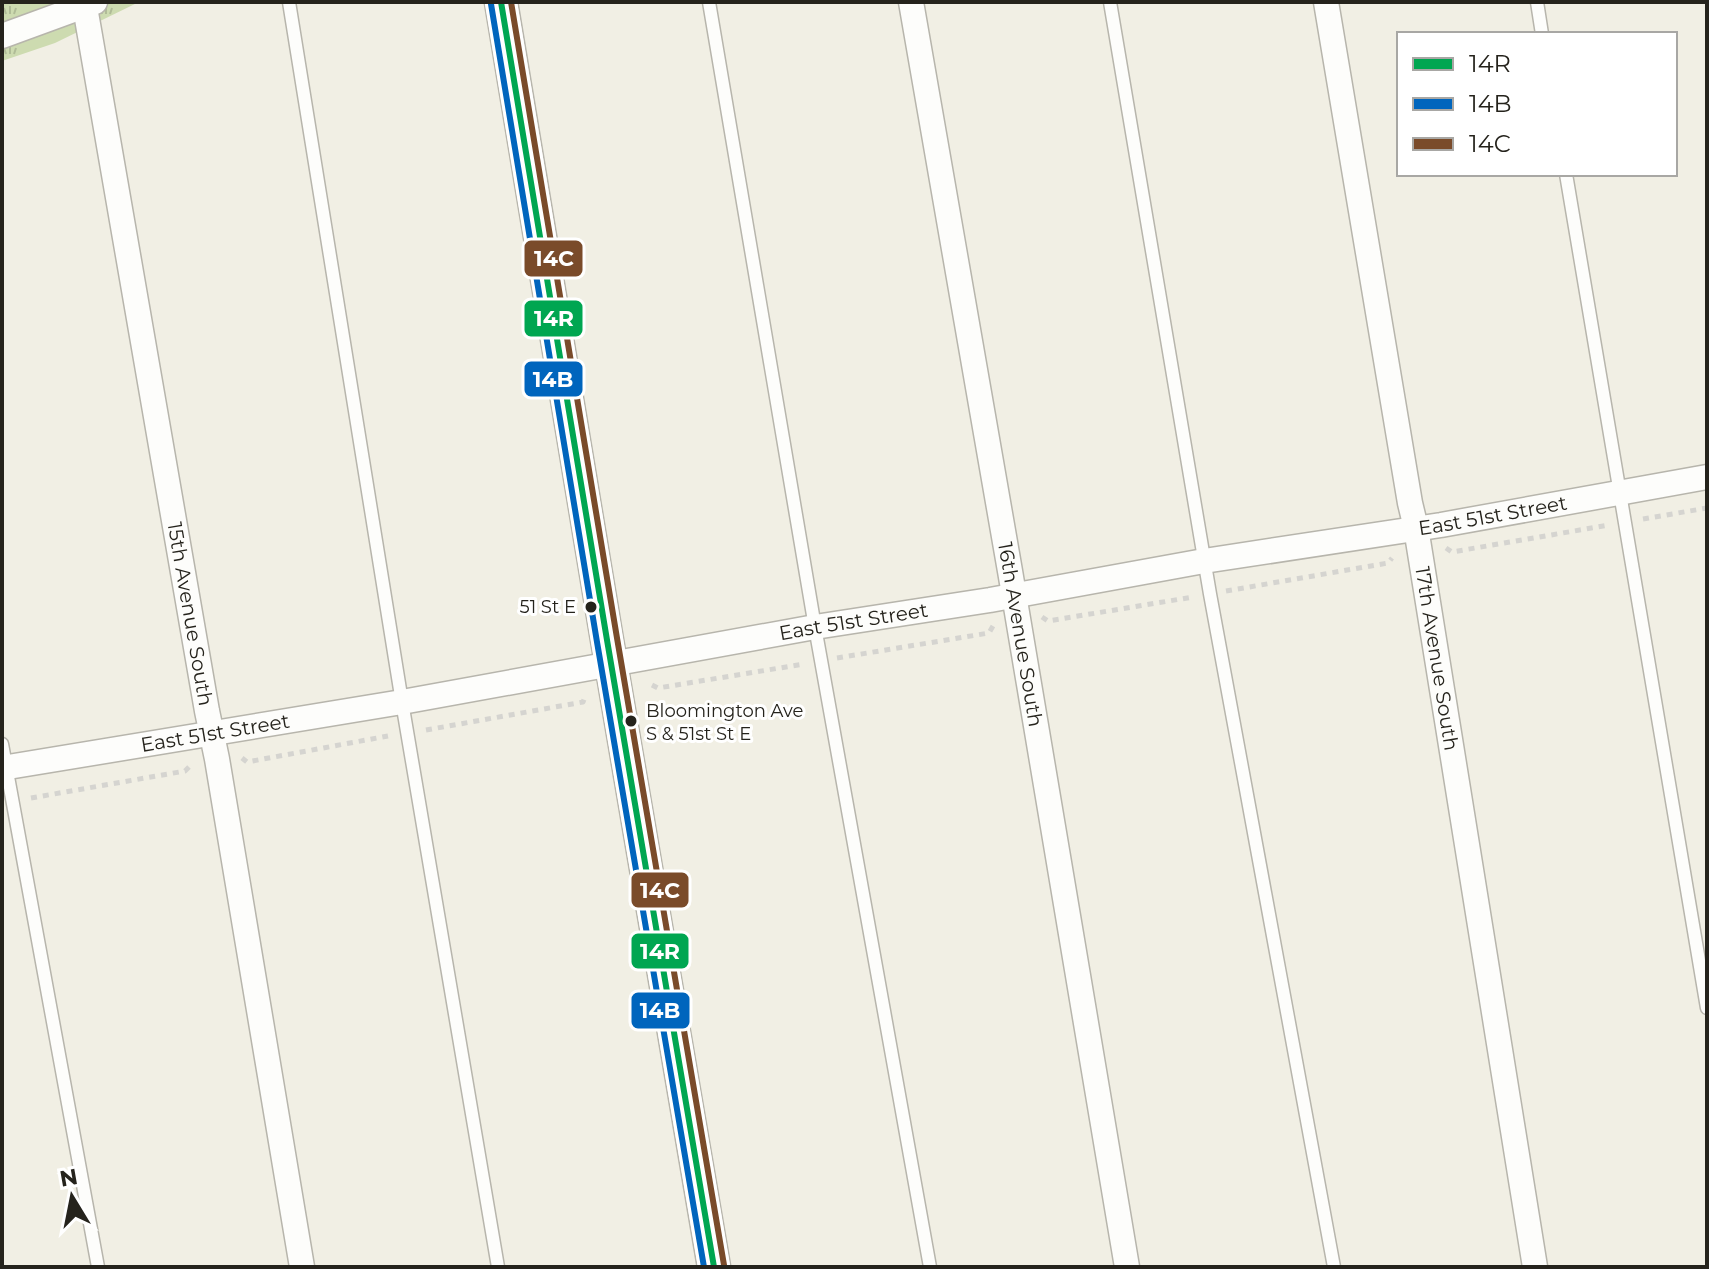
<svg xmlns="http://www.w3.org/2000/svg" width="1709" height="1269" viewBox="0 0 1709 1269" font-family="Montserrat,sans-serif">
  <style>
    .grass { fill: url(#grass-tufts) }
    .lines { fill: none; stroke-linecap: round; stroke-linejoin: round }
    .lane-casing { stroke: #b7b5ac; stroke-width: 15 }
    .street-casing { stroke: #b7b5ac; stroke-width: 27 }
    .secondary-casing { stroke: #b7b5ac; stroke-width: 35 }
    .path { stroke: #d5d4d0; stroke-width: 5; stroke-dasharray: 6 6; stroke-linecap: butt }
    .lane { stroke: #fdfdfb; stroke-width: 12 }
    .street { stroke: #fdfdfb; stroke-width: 24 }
    .secondary { stroke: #faf8f6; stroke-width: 32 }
    .bus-1-casing { stroke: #fff; stroke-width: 12 }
    .bus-2-casing { stroke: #fff; stroke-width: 12 }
    .bus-3-casing { stroke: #fff; stroke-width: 12 }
    .bus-1 { stroke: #00a651; stroke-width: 6 }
    .bus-2 { stroke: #0065bd; stroke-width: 6 }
    .bus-3 { stroke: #7a4b2a; stroke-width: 6 }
    .bus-dot { fill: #25231c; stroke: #fff; stroke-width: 3 }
    .labels { text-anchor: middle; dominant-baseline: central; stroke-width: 6; stroke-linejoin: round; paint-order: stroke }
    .bus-label { font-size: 18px; fill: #25231c; stroke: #fff; text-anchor: end }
    .street-label { font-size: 20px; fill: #25231c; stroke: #fff }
    .line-badge { stroke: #fff; stroke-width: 3 }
    .badge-label { font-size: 22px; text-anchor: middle; font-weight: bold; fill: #fff }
  </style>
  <defs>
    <pattern id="grass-tufts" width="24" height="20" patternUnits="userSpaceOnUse" patternTransform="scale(2)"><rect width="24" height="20" fill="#cddbb0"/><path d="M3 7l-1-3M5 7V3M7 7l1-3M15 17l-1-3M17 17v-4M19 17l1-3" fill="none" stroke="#b0bc97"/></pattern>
  </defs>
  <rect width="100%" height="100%" fill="#f1efe4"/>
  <!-- grass -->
  <polygon class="grass" points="2,2 139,2 55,43 2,61"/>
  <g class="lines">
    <defs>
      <g id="lane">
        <polyline points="289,2 402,702 498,1267"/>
        <polyline points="709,2 815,627 930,1267"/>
        <polyline points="1110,2 1210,594 1334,1267"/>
        <polyline points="1537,2 1542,34"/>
        <polyline points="1566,174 1707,1008"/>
        <polyline points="2,744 98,1267"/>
      </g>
      <g id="street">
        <path id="s1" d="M911,2L1010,571L1127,1267"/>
        <path id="s2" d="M1326,2L1410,503L1416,528L1535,1267"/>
        <path id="s3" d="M85,7L207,711L217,759L302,1267"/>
        <polyline points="2,36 95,2"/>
        <path id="s4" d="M2,768L402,702L815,627L990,600L1204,561L1441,525L1707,477"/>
      </g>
      <polyline id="secondary" points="501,2 607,640 714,1267"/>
    </defs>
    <!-- lane casing -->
    <use href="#lane" class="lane-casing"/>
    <!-- street casing -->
    <use href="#street" class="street-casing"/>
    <!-- secondary casing -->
    <use href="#secondary" class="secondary-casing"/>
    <!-- path -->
    <g class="path">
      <polyline points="1643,519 1707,508"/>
      <polyline points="1446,548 1452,552 1609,525"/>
      <polyline points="1226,591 1388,563 1392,558"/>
      <polyline points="1042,617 1048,621 1193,597"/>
      <polyline points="837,658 989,633 993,626"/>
      <polyline points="652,685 658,688 804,664"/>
      <polyline points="426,730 583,702 585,697"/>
      <polyline points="242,758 247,762 388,736"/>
      <polyline points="31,798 185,771 192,764"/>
    </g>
    <!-- lane -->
    <use href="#lane" class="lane"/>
    <!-- street -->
    <use href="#street" class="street"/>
    <!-- secondary -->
    <use href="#secondary" class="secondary"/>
    <defs>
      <polyline id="bus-1" points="501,2 607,640 714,1267"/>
      <polyline id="bus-2" points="491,4 597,642 704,1267"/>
      <polyline id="bus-3" points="511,2 617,638 724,1265"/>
    </defs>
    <!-- bus-1 casing -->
    <use href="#bus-1" class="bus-1-casing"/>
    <!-- bus-2 casing -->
    <use href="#bus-2" class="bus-2-casing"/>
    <!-- bus-3 casing -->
    <use href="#bus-3" class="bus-3-casing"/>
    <!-- bus-1 -->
    <use href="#bus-1" class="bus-1"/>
    <!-- bus-2 -->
    <use href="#bus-2" class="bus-2"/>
    <!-- bus-3 -->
    <use href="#bus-3" class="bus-3"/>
  </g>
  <!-- markers -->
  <g class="bus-dot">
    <circle cx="591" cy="607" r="7"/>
    <circle cx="631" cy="721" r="7"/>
  </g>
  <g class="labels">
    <!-- bus labels -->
    <g class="bus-label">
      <text x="576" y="607">51 St E</text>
      <text x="646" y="711" text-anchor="start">Bloomington Ave<tspan x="646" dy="23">S &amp; 51st St E</tspan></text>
    </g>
    <!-- street labels -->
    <g class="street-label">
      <text stroke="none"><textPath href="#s4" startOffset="1512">East 51st Street</textPath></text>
      <text stroke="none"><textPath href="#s3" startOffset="616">15th Avenue South</textPath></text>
      <text stroke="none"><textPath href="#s4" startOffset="864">East 51st Street</textPath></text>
      <text stroke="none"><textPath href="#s1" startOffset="642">16th Avenue South</textPath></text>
      <text stroke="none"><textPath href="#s2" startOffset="666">17th Avenue South</textPath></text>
      <text stroke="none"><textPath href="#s4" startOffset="216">East 51st Street</textPath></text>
    </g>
  </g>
  <g class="line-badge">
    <rect x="523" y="239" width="61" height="39" rx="8" fill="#7a4b2a"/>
    <rect x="523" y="299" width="61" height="39" rx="8" fill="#00a651"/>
    <rect x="523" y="360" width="61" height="38" rx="8" fill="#0065bd"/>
    <rect x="630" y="871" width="60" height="38" rx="8" fill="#7a4b2a"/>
    <rect x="630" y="932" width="60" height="38" rx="8" fill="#00a651"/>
    <rect x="630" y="991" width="61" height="39" rx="8" fill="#0065bd"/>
  </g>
  <g class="badge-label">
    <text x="554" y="266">14C</text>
    <text x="554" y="326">14R</text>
    <text x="553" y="387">14B</text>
    <text x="660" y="898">14C</text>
    <text x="660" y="959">14R</text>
    <text x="660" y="1018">14B</text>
  </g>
  <!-- border -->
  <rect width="1709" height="1269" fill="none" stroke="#25231c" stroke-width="8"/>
  <!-- legend -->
  <rect x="1397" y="32" width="280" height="144" fill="#ffffff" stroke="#a8a7a4" stroke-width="2"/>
  <rect x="1413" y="58" width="40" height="12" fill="#00a651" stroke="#a8a7a4" stroke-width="2"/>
  <text x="1469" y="72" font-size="24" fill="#25231c">14R</text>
  <rect x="1413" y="98" width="40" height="12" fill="#0065bd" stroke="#a8a7a4" stroke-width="2"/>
  <text x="1469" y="112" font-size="24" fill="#25231c">14B</text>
  <rect x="1413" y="138" width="40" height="12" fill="#7a4b2a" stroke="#a8a7a4" stroke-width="2"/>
  <text x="1469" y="152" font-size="24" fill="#25231c">14C</text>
  <!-- north arrow -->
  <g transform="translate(72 1197) rotate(350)" stroke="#ffffff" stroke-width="6" paint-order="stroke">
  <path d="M0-6L14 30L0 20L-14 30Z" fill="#25231c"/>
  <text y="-12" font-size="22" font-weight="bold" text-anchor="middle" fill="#25231c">N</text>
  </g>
</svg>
